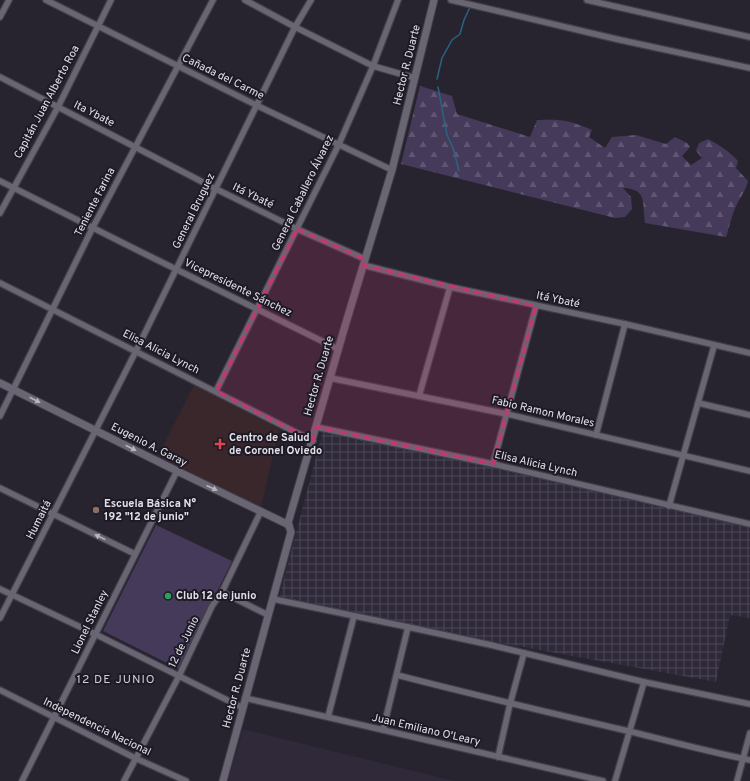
<svg xmlns="http://www.w3.org/2000/svg" width="750" height="781" viewBox="0 0 750 781" font-family="Overpass,sans-serif">
  <style>
    .industrial { fill: url(#industrial-grid) }
    .built { fill: #2f293a }
    .medical { fill: #3a272c }
    .forest { fill: url(#forest-firs) }
    .garden { fill: #463a5b }
    .lines { fill: none; stroke-linecap: round; stroke-linejoin: round }
    .stream { stroke: #296481; stroke-width: 1.5 }
    .minor-casing { stroke: #423f49; stroke-width: 8 }
    .tertiary-casing { stroke: #423f49; stroke-width: 9 }
    .minor { stroke: #696572; stroke-width: 5.5 }
    .tertiary { stroke: #696572; stroke-width: 7 }
    .oneway { fill: #b7b4be }
    .marked { fill: #c73670; fill-opacity: 0.2; stroke: #c73670; stroke-width: 3; stroke-dasharray: 8 5; stroke-linejoin: round }
    .health-dot { fill: #e0444e; stroke: #1e1a25; stroke-width: 1.5 }
    .education-dot { fill: #8d6e63; stroke: #1e1a25; stroke-width: 1.5 }
    .leisure-dot { fill: #2e9e5b; stroke: #1e1a25; stroke-width: 1.5 }
    .labels { text-anchor: middle; dominant-baseline: central; stroke-width: 4; stroke-linejoin: round; paint-order: stroke }
    .street-label { font-size: 11px; fill: #e1dfe7; stroke: #1e1a25 }
    .poi-label { font-size: 11px; font-weight: bold; fill: #e1dfe7; stroke: #1e1a25; text-anchor: start }
    .neighbourhood-label { font-size: 12px; letter-spacing: 1px; fill: #cfcbda; stroke: #1e1a25 }
  </style>
  <defs>
    <pattern id="industrial-grid" width="8" height="8" patternUnits="userSpaceOnUse"><rect width="8" height="8" fill="#2f293a"/><path d="M0 4h8M4 0v8" fill="none" stroke="#4d4856"/></pattern>
    <pattern id="forest-firs" width="22" height="20" patternUnits="userSpaceOnUse"><rect width="22" height="20" fill="#463a5b"/><path d="M5 1l3.5 6h-7zM16 11l3.5 6h-7z" fill="#605673"/></pattern>
  </defs>
  <rect width="100%" height="100%" fill="#27242f"/>
  <!-- industrial -->
  <polygon class="industrial" points="323,430 750,523 750,618 730,615 716,682 385,622 279,598"/>
  <!-- built -->
  <polygon class="built" points="243,729 454,781 228,781"/>
  <!-- medical -->
  <polygon class="medical" points="194,385 279,429 261,507 157,458"/>
  <!-- forest -->
  <path class="forest" d="M420,86L452,96L457,114L530,137L537,120C561,119 569,120 592,130L589,137L605,148L612,137L636,135L666,144L675,137L687,143L690,147L682,156L691,165L702,158L696,151L699,143L708,139C719,145 729,151 738,161L736,168L748,181C745,192 743,193 738,202C732,213 730,225 726,237L645,223C642,203 648,189 623,188L631,197L632,209L625,217L615,218L401,164Z"/>
  <!-- garden -->
  <polygon class="garden" points="156,525 232,561 179,669 103,631"/>
  <g class="lines">
    <!-- stream -->
    <g class="stream">
      <polyline points="437,79 442,58 452,40 460,34 464,20 470,7"/>
      <polyline points="438,87 447,135 453,148 459,171"/>
    </g>
    <defs>
      <g id="minor">
        <polyline points="46,0 258,106 392,170"/>
        <polyline points="245,0 295,27 373,66 415,78"/>
        <polyline points="451,0 616,39 750,68"/>
        <polyline points="587,0 750,37"/>
        <polyline points="0,17 9,0"/>
        <polyline points="0,77 216,189 297,229 365,259"/>
        <polyline points="0,181 137,250 338,349"/>
        <polyline points="0,213 58,107 111,0"/>
        <polyline points="363,265 450,287 625,324 750,353"/>
        <polyline points="0,283 313,441"/>
        <polyline points="330,378 507,414 750,471"/>
        <polyline points="216,391 339,144 373,66 398,0"/>
        <polyline points="419,396 450,287"/>
        <polyline points="698,403 750,415"/>
        <polyline points="0,416 93,227 213,0"/>
        <polyline points="316,427 493,464 750,524"/>
        <polyline points="596,435 625,324"/>
        <polyline points="493,464 536,306"/>
        <polyline points="0,488 135,554"/>
        <polyline points="669,506 714,346"/>
        <polyline points="0,589 95,634 243,708"/>
        <polyline points="222,592 268,615"/>
        <polyline points="273,599 408,627 383,730"/>
        <polyline points="0,618 136,351 295,27 311,0"/>
        <polyline points="408,627 491,645 644,682 750,704"/>
        <path d="M397,675C474,695 551,713 628,731C669,741 709,752 750,760"/>
        <polyline points="0,690 135,758 186,781"/>
        <polyline points="245,698 603,781"/>
        <polyline points="328,717 354,616"/>
        <polyline points="498,757 510,704 524,653"/>
        <polyline points="22,781 177,471"/>
        <polyline points="124,781 179,676 212,606 222,592 261,511"/>
        <polyline points="615,781 644,682"/>
        <polyline points="737,781 750,733"/>
      </g>
      <g id="tertiary">
        <polyline points="0,383 177,471 289,525"/>
        <polyline points="223,781 291,532 288,523 345,326 392,170 434,0"/>
      </g>
    </defs>
    <!-- minor casing -->
    <use href="#minor" class="minor-casing"/>
    <!-- tertiary casing -->
    <use href="#tertiary" class="tertiary-casing"/>
    <!-- minor -->
    <use href="#minor" class="minor"/>
    <!-- tertiary -->
    <use href="#tertiary" class="tertiary"/>
  </g>
  <!-- one-way arrows -->
  <defs><path id="oneway-solid" d="M-6-.8H1V-3.2L6.5 0L1 3.2V.8H-6Z"/></defs>
  <g class="oneway">
    <use href="#oneway-solid" transform="translate(35 400) rotate(27)"/>
    <use href="#oneway-solid" transform="translate(131 448) rotate(27)"/>
    <use href="#oneway-solid" transform="translate(212 488) rotate(25)"/>
    <use href="#oneway-solid" transform="translate(100 537) rotate(-154)"/>
  </g>
  <!-- marked area -->
  <path class="marked" d="M297,229L365,259L363,265L536,306L493,464L316,427L313,441L216,391Z"/>
  <!-- markers -->
  <path class="health-dot" d="M218 438h4v4h4v4h-4v4h-4v-4h-4v-4h4z"/>
  <circle class="education-dot" cx="96" cy="510" r="4"/>
  <circle class="leisure-dot" cx="168" cy="596" r="4"/>
  <g class="labels">
    <!-- street labels -->
    <g class="street-label">
      <text transform="translate(407 65) rotate(-76)">Hector R. Duarte</text>
      <text transform="translate(223 77) rotate(26)">Cañada del Carme</text>
      <text transform="translate(47 102) rotate(-62)">Capitán Juan Alberto Roa</text>
      <text transform="translate(94 114) rotate(27)">Ita Ybate</text>
      <text transform="translate(303 193) rotate(-64)">General Caballero Álvarez</text>
      <text transform="translate(253 196) rotate(26)">Itá Ybaté</text>
      <text transform="translate(95 202) rotate(-63)">Teniente Farina</text>
      <text transform="translate(194 211) rotate(-64)">General Bruguez</text>
      <text transform="translate(238 288) rotate(26)">Vicepresidente Sánchez</text>
      <text transform="translate(558 300) rotate(12)">Itá Ybaté</text>
      <text transform="translate(161 352) rotate(27)">Elisa Alicia Lynch</text>
      <text transform="translate(319 376) rotate(-74)">Hector R. Duarte</text>
      <text transform="translate(543 412) rotate(13)">Fabio Ramon Morales</text>
      <text transform="translate(149 445) rotate(27)">Eugenio A. Garay</text>
      <text transform="translate(536 464) rotate(13)">Elisa Alicia Lynch</text>
      <text transform="translate(39 520) rotate(-63)">Humaitá</text>
      <text transform="translate(90 622) rotate(-64)">Lionel Stanley</text>
      <text transform="translate(184 642) rotate(-64)">12 de Junio</text>
      <text transform="translate(237 688) rotate(-75)">Hector R. Duarte</text>
      <text transform="translate(97 727) rotate(26)">Independencia Nacional</text>
      <text transform="translate(426 730) rotate(13)">Juan Emiliano O'Leary</text>
    </g>
    <!-- poi labels -->
    <g class="poi-label">
      <text x="229" y="438">Centro de Salud<tspan x="229" dy="13">de Coronel Oviedo</tspan></text>
      <text x="104" y="504">Escuela Básica N°<tspan x="104" dy="13">192 "12 de junio"</tspan></text>
      <text x="176" y="596">Club 12 de junio</text>
    </g>
    <!-- neighbourhood labels -->
    <g class="neighbourhood-label">
      <text x="116" y="680">12 DE JUNIO</text>
    </g>
  </g>
</svg>
